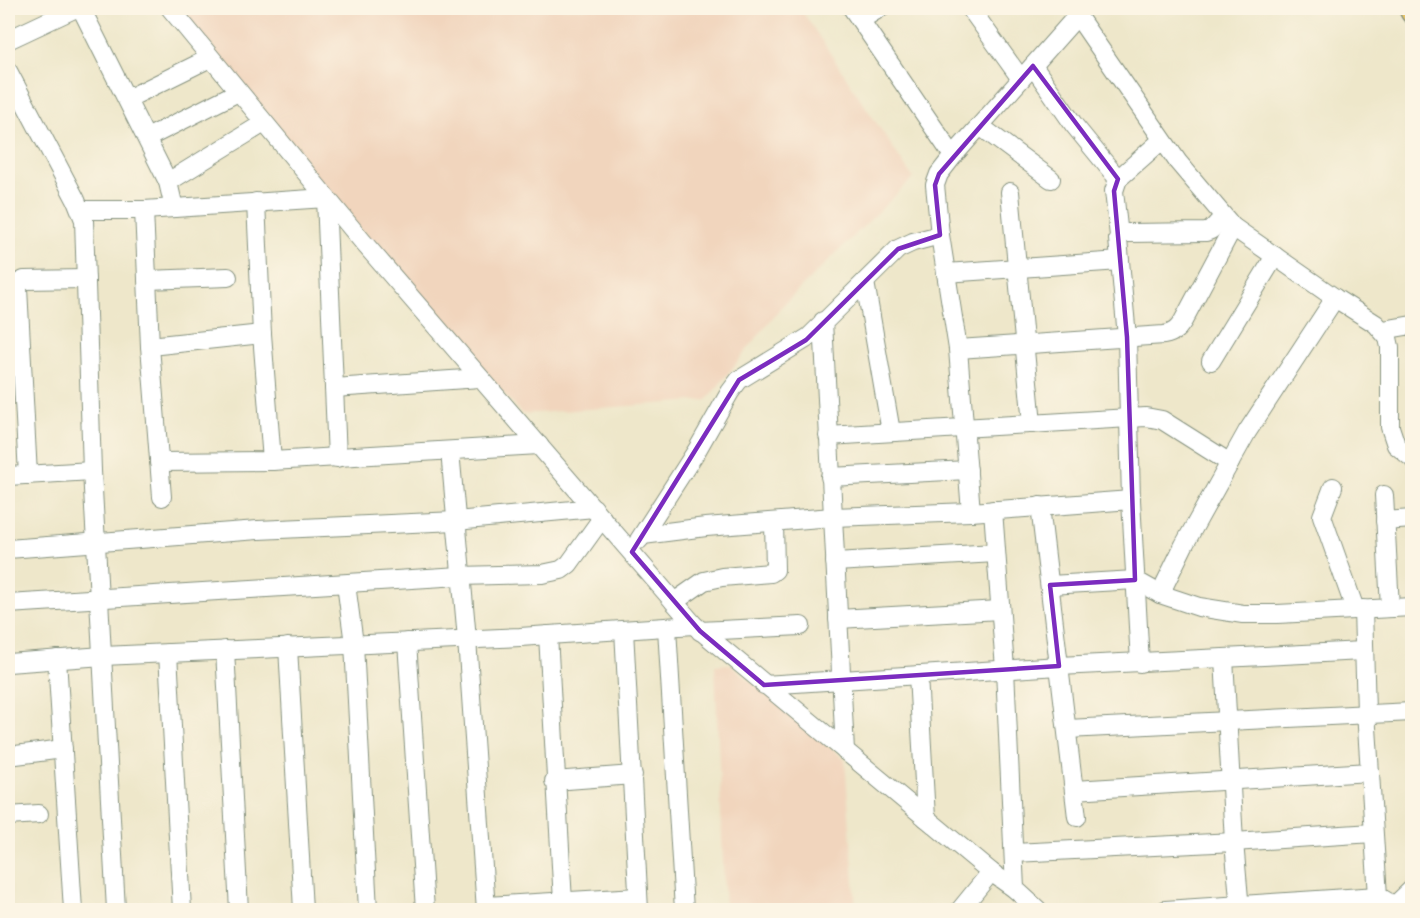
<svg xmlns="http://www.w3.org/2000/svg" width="1420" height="918" viewBox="0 0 1420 918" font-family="'IM FELL Double Pica',serif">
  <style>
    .built { fill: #f1d5bd }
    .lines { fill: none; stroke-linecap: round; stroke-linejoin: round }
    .minor-casing { stroke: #86927f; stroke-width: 20 }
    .major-casing { stroke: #86927f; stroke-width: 25 }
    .minor { stroke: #fff; stroke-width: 18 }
    .major { stroke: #eac769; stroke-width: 22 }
    .marked { fill: none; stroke: #7b2cbf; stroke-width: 4.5; stroke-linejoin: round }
  </style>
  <rect width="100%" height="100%" fill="#fcf5e5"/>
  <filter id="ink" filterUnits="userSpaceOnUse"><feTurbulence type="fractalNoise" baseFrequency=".0167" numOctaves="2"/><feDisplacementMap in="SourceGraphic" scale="12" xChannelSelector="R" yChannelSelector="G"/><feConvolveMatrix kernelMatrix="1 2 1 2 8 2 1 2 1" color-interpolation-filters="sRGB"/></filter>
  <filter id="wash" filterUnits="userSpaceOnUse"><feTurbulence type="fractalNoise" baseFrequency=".008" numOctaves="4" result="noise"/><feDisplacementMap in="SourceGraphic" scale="24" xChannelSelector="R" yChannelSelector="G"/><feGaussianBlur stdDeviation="1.35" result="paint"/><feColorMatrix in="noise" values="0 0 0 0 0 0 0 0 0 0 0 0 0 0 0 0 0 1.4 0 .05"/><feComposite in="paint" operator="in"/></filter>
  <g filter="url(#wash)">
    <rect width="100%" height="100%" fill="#eee7ca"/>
    <!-- built -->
    <g class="built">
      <polygon points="174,8 800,8 913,178 781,307 707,400 522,414 347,215"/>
      <polygon points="730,664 845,760 856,910 725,910 715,665"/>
    </g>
  </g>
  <g filter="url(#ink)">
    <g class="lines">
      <defs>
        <g id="minor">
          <polyline points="81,8 168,182 174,208"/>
          <polyline points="170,8 363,242 694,625 991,872 1015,889 1038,910"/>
          <polyline points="852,8 953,156"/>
          <polyline points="970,8 1021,79"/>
          <polyline points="1072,8 1178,162 1233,227 1335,298 1376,324 1388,338 1390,347 1390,427 1396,445 1412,458"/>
          <polyline points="861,20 880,8"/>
          <polyline points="8,40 76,8"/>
          <polyline points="1033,66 1074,125 1118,179"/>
          <polyline points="8,71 76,200 84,220 92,471 116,910"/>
          <polyline points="127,99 210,58"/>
          <polyline points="980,126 1051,179"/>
          <polyline points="147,138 238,92"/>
          <polyline points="168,182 264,123"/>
          <polyline points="1010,192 1032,424"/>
          <polyline points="256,202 262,334 272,461"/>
          <polyline points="81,210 144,210 326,198 337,458"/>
          <polyline points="144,210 150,346 162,497"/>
          <polyline points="1119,236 1114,191 1118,179 1162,140"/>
          <polyline points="946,273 1120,261"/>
          <polyline points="147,280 228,277"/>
          <polyline points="865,282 891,432"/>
          <polyline points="823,321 845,751"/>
          <polyline points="1383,330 1412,325"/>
          <polyline points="150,346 262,334"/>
          <path d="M958,349L1164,335C1174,333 1178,329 1183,321L1233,227"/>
          <polyline points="1211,361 1275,256"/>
          <polyline points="334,388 480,378"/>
          <polyline points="828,436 1146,417 1162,420 1230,463"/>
          <polyline points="450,451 467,639 486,910"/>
          <polyline points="159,462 272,461 539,445"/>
          <polyline points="28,475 18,288 20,282 24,280 86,279"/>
          <polyline points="8,476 92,471"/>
          <polyline points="830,477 968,470"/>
          <polyline points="1333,487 1322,516 1355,609"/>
          <polyline points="1384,495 1390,608"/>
          <polyline points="1040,506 1077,817"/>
          <polyline points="993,510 1005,669 1015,889"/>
          <polyline points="971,512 958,349 940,235 935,185 939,174 953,156 1077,16"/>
          <polyline points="1385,521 1412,519"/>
          <polyline points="643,535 706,527 833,517 971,512 1131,500"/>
          <polyline points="639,540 697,450 730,392 739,380 809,337 898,249 913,242 940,235"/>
          <polyline points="8,549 258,530 456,521 594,508"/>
          <polyline points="835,562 996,553"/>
          <polyline points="346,584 354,644 368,910"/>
          <polyline points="1050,585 1135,580 1160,594 1199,607 1243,614 1277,614 1412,607"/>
          <polyline points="1160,594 1184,545 1247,432 1335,298"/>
          <polyline points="674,602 704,581 722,577 771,573 775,570 774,522"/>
          <polyline points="8,604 460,576 542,574 561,570 569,564 602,518"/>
          <polyline points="1363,609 1366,712 1378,896"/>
          <polyline points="838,619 1000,610"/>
          <polyline points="667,628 684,910"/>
          <polyline points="624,630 639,910"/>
          <polyline points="700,631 801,626"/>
          <polyline points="548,635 563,902"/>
          <polyline points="407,642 425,910"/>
          <polyline points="288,647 303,910"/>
          <polyline points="225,650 239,910"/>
          <polyline points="168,653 182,910"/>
          <polyline points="1224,658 1234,842 1240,910"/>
          <polyline points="57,659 73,910"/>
          <polyline points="8,663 103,656 520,637 694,625"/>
          <polyline points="1140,663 1131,500 1127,337 1118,239 1122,233 1128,233 1206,232 1211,230 1223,217"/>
          <polyline points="918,675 926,818"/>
          <polyline points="764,685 1059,666 1363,651"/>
          <polyline points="1067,729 1412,712"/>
          <polyline points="8,756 63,749"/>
          <polyline points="554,781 633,775"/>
          <polyline points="1074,790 1370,772"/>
          <polyline points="8,816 39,814"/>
          <polyline points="1014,853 1234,842 1373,833"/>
          <polyline points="486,906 638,897"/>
          <polyline points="960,910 991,872"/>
          <polyline points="1165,910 1378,896 1395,906"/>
          <polyline points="1390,910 1412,889"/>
        </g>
        <polyline id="major" points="1410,8 1412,12"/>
      </defs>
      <!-- minor casing -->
      <use href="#minor" class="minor-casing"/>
      <!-- major casing -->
      <use href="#major" class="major-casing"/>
      <!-- minor -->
      <use href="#minor" class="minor"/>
      <!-- major -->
      <use href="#major" class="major"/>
    </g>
  </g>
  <!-- marked area -->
  <path class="marked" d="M1033,66L1118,179L1114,191L1127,337L1135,580L1050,585L1059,666L764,685L700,631L632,552L739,380L806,340L898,249L940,235L935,185L939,174Z"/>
  <!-- margin -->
  <rect width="1420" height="918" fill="none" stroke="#fcf5e5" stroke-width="30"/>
</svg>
